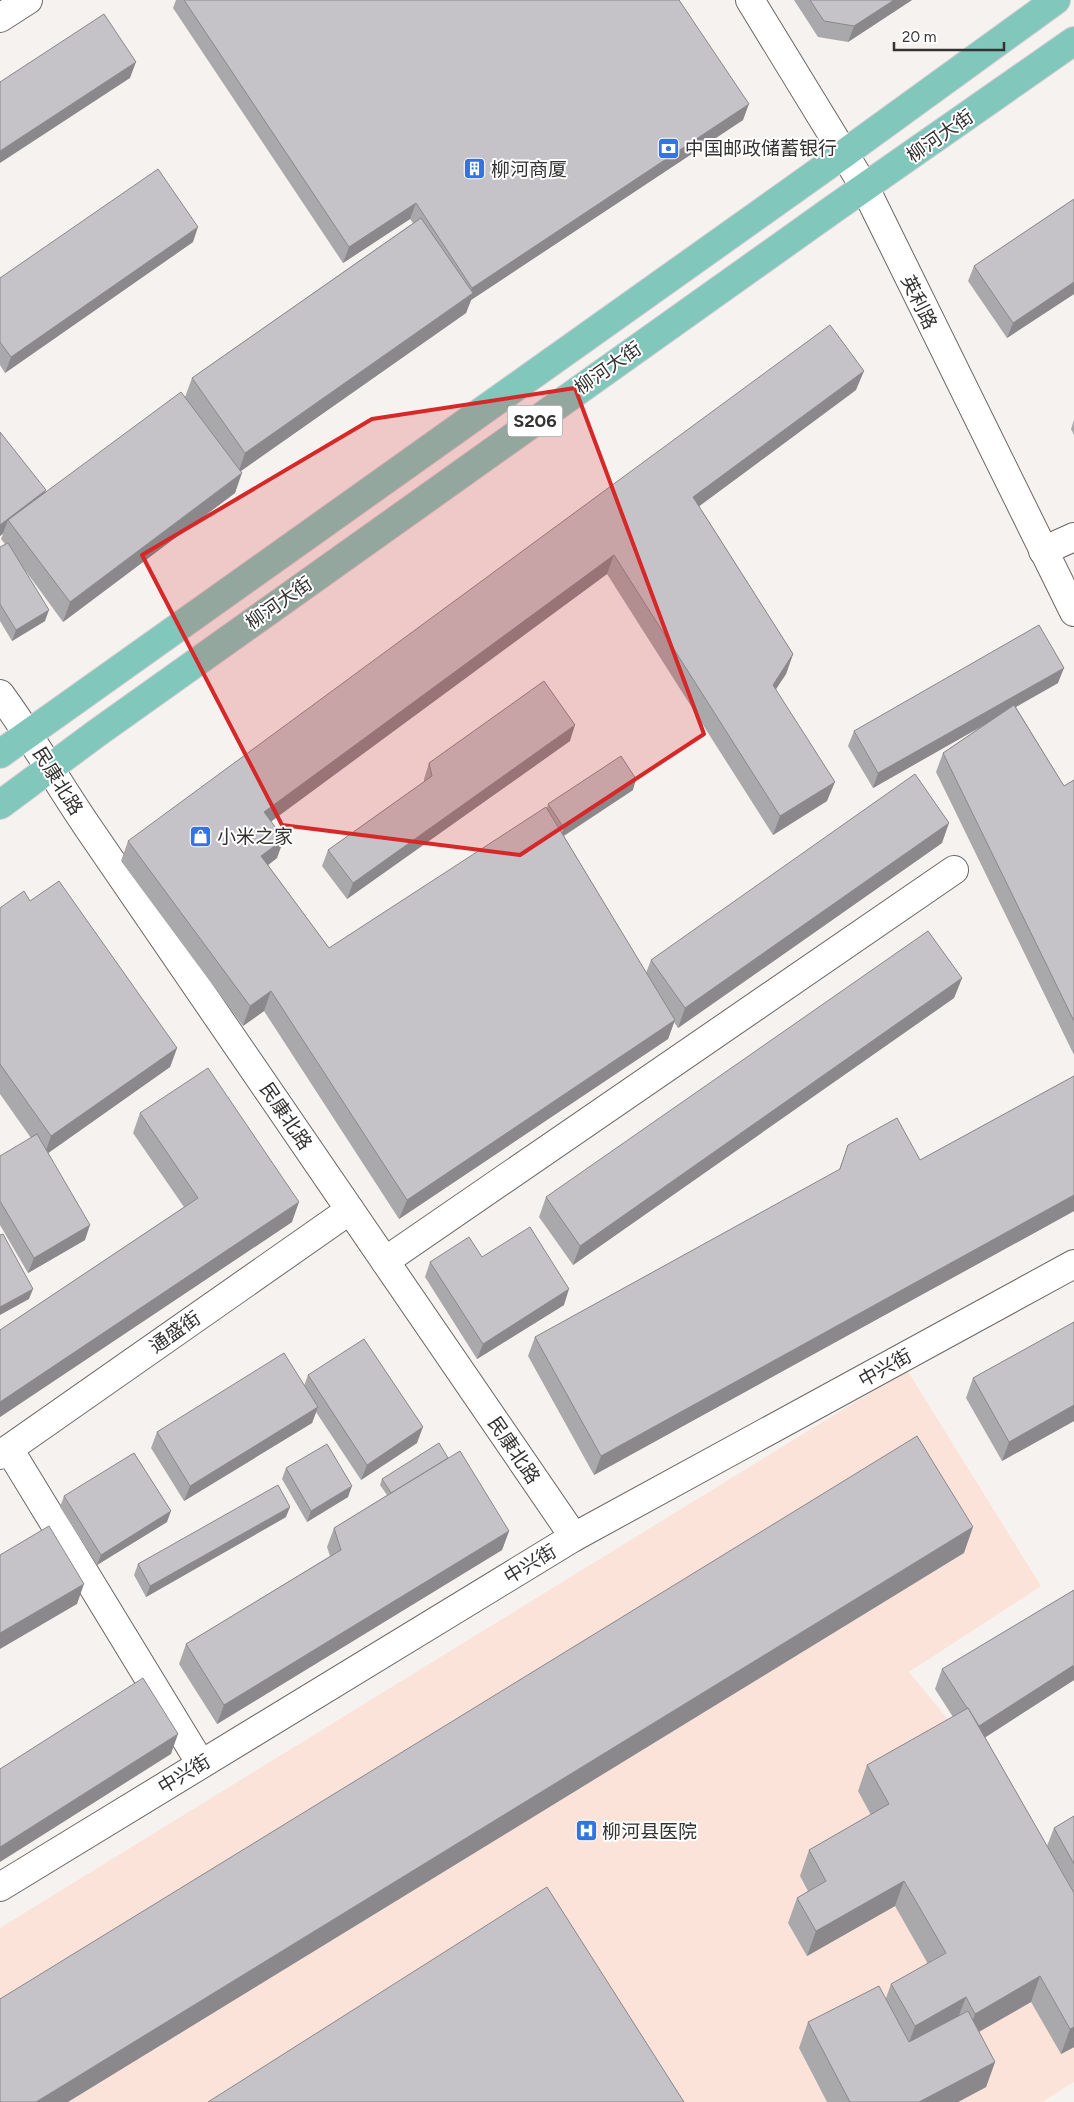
<svg xmlns="http://www.w3.org/2000/svg" width="1074" height="2102" viewBox="0 0 1074 2102" font-family="Figtree,'Noto Sans SC',sans-serif">
  <style>
    .medical { fill: #fce3da }
    .lines { fill: none; stroke-linecap: round; stroke-linejoin: round }
    .minor-casing { stroke: #6b6765; stroke-width: 30 }
    .major-casing { stroke: #cfcece; stroke-width: 30 }
    .minor { stroke: #fff; stroke-width: 28 }
    .major { stroke: #82c7bc; stroke-width: 28 }
    .wall { fill: #a9a8ab }
    .shaded-wall { fill: #8a888b }
    .building { fill: #c5c3c7; stroke: #8a888b }
    .marked { fill: #d62828; fill-opacity: 0.2; stroke: #d62828; stroke-width: 4; stroke-linejoin: round }
    .labels { text-anchor: middle; dominant-baseline: central; stroke-width: 4; stroke-linejoin: round; paint-order: stroke }
    .shield { fill: #fff; stroke: #727070; stroke-width: 1 }
    .shield-label { font-size: 18px; font-weight: bold; fill: #353332 }
    .street-label { font-size: 19px; fill: #353332; stroke: #fff }
    .poi-label { font-size: 19px; fill: #353332; stroke: #fff; text-anchor: start }
  </style>
  <rect width="100%" height="100%" fill="#f6f2ef"/>
  <!-- medical -->
  <polygon class="medical" points="907,1370 1041,1586 909,1672 959,1733 1074,1935 1074,2082 1042,2102 0,2102 0,1928"/>
  <g class="lines">
    <defs>
      <g id="minor">
        <polyline points="750,0 865,188 1074,612"/>
        <polyline points="0,18 28,0"/>
        <polyline points="1043,551 1074,537"/>
        <path d="M0,694C31,736 57,782 87,826L574,1537"/>
        <polyline points="385,1261 954,870"/>
        <polyline points="9,1449 201,1764"/>
        <polyline points="0,1455 350,1210"/>
        <polyline points="0,1887 574,1537 1074,1264"/>
      </g>
      <g id="major">
        <polyline points="0,754 845,153 1056,0"/>
        <polyline points="0,805 97,733 832,210 1074,41"/>
      </g>
    </defs>
    <!-- minor casing -->
    <use href="#minor" class="minor-casing"/>
    <!-- major casing -->
    <use href="#major" class="major-casing"/>
    <!-- minor -->
    <use href="#minor" class="minor"/>
    <!-- major -->
    <use href="#major" class="major"/>
  </g>
  <!-- wall -->
  <g class="wall">
    <polygon points="176,0 679,0 743,120 471,300 466,313 241,471 235,493 63,622 25,570 45,621 12,641 0,621 0,547 5,544 1,539 3,534 0,536 0,432 44,493 185,397 192,378 413,223 410,219 343,263 173,8"/>
    <polygon points="794,0 912,0 848,42 818,37"/>
    <polygon points="1074,199 1074,294 1007,338 968,281 974,266"/>
    <polygon points="193,242 5,373 0,365 0,278"/>
    <polygon points="856,390 699,506 793,654 786,674 776,689 827,801 773,835 607,574 271,821 277,858 268,865 329,948 547,808 548,804 633,790 564,836 646,973 651,960 942,843 678,1028 674,1022 668,1039 399,1219 264,1011 243,1026 121,861 128,841"/>
    <polygon points="1074,420 1074,435 1071,429"/>
    <polygon points="1058,683 1016,707 1064,786 1074,780 1074,1055 936,772 943,753 982,726 873,788 848,746 854,731"/>
    <polygon points="570,741 347,899 322,866 328,850 424,782 424,779 429,763"/>
    <polygon points="30,901 177,1048 170,1067 48,1153 85,1240 28,1273 0,1225 0,1156 31,1138 0,1094 0,908"/>
    <polygon points="962,978 954,998 573,1265 539,1217 546,1197"/>
    <polygon points="1074,1076 1074,1211 594,1475 528,1356 535,1337 839,1170 848,1145 920,1160"/>
    <polygon points="140,1113 292,1222 0,1417 0,1330 184,1207 133,1133"/>
    <polygon points="482,1257 564,1305 477,1359 425,1277 430,1262"/>
    <polygon points="1074,1322 1074,1421 1002,1461 966,1398 973,1378"/>
    <polygon points="308,1375 417,1443 361,1480 316,1412 312,1423 184,1501 151,1448 157,1432 304,1386"/>
    <polygon points="448,1458 509,1531 502,1550 217,1724 179,1664 186,1644 330,1556 327,1547 334,1528 387,1495 380,1485 382,1479"/>
    <polygon points="286,1468 348,1497 307,1522 282,1479"/>
    <polygon points="64,1496 167,1522 97,1565 60,1507"/>
    <polygon points="286,1517 146,1597 134,1575 138,1564"/>
    <polygon points="1074,1590 1074,1680 985,1737 1047,1846 1054,1828 1074,1816 1074,2047 1061,2054 1031,2002 979,2032 995,2062 986,2087 958,2102 827,2102 799,2048 808,2022 886,1998 891,1984 928,1964 895,1906 807,1956 788,1923 797,1898 808,1891 800,1876 809,1850 871,1815 858,1791 867,1765 953,1717 935,1689 942,1669"/>
  </g>
  <!-- shaded-wall -->
  <g class="shaded-wall">
    <polygon points="894,0 912,0 848,42 854,26"/>
    <polygon points="136,62 130,78 0,163 0,151"/>
    <polygon points="749,104 743,120 471,300 466,313 238,473 245,453 468,297 472,288"/>
    <polygon points="416,203 410,219 343,263 349,247"/>
    <polygon points="198,227 193,242 5,373 11,357"/>
    <polygon points="1074,282 1074,294 1007,338 1013,323"/>
    <polygon points="864,371 856,390 686,516 693,497"/>
    <polygon points="242,473 235,493 63,622 70,602"/>
    <polygon points="46,490 40,505 8,520 3,533 0,536 0,525"/>
    <polygon points="614,555 607,574 257,832 264,812"/>
    <polygon points="49,610 45,621 12,641 16,630"/>
    <polygon points="793,654 786,674 766,704 773,685"/>
    <polygon points="1064,668 1058,683 873,788 878,773"/>
    <polygon points="575,725 570,741 347,899 353,883"/>
    <polygon points="636,779 633,790 560,838 564,828"/>
    <polygon points="835,782 827,801 773,835 780,816"/>
    <polygon points="949,823 942,843 678,1028 685,1008"/>
    <polygon points="284,839 277,858 254,876 261,856"/>
    <polygon points="962,978 954,998 573,1265 580,1246"/>
    <polygon points="271,991 264,1011 243,1026 250,1006"/>
    <polygon points="675,1020 668,1039 399,1219 407,1200"/>
    <polygon points="177,1048 170,1067 44,1156 51,1136"/>
    <polygon points="1074,1195 1074,1211 594,1475 601,1456"/>
    <polygon points="299,1202 292,1222 0,1417 0,1402"/>
    <polygon points="90,1225 85,1240 28,1273 34,1258"/>
    <polygon points="33,1289 29,1299 0,1315 0,1307"/>
    <polygon points="569,1289 564,1305 477,1359 483,1344"/>
    <polygon points="1074,1405 1074,1421 1002,1461 1009,1442"/>
    <polygon points="318,1407 312,1423 184,1501 190,1486"/>
    <polygon points="423,1427 417,1443 361,1480 367,1465"/>
    <polygon points="352,1486 348,1497 307,1522 311,1511"/>
    <polygon points="290,1507 286,1517 146,1597 150,1586"/>
    <polygon points="171,1511 167,1522 97,1565 101,1555"/>
    <polygon points="973,1527 964,1553 68,2102 36,2102"/>
    <polygon points="509,1531 502,1550 217,1724 224,1705"/>
    <polygon points="84,1584 77,1604 0,1649 0,1633"/>
    <polygon points="1074,1665 1074,1680 972,1746 979,1726"/>
    <polygon points="178,1734 171,1754 0,1862 0,1847"/>
    <polygon points="904,1881 895,1906 807,1956 816,1931"/>
    <polygon points="1040,1976 1031,2002 966,2039 975,2014"/>
    <polygon points="966,1997 956,2023 906,2051 915,2026"/>
    <polygon points="1074,2027 1074,2047 1061,2054 1070,2029"/>
    <polygon points="995,2062 986,2087 958,2102 919,2102"/>
  </g>
  <!-- building -->
  <g class="building">
    <polygon points="184,0 679,0 749,104 472,288 416,203 349,247"/>
    <polygon points="810,0 894,0 854,26 824,21"/>
    <polygon points="104,14 136,62 0,151 0,82"/>
    <polygon points="158,169 198,227 11,357 0,342 0,278"/>
    <polygon points="1074,199 1074,282 1013,323 974,266"/>
    <polygon points="421,218 473,293 245,453 192,378"/>
    <polygon points="830,325 864,371 693,497 793,654 773,685 835,782 780,816 614,555 264,812 284,839 261,856 329,948 546,807 675,1020 407,1200 271,991 250,1006 128,841"/>
    <polygon points="181,392 242,473 70,602 8,520"/>
    <polygon points="0,432 46,490 0,525"/>
    <polygon points="8,543 49,610 16,630 0,604 0,547"/>
    <polygon points="1039,625 1064,668 878,773 854,731"/>
    <polygon points="544,681 575,725 353,883 328,850 432,776 429,763"/>
    <polygon points="1014,705 1064,786 1074,780 1074,1021 943,753"/>
    <polygon points="621,756 636,779 564,828 548,804"/>
    <polygon points="915,774 949,823 685,1008 651,960"/>
    <polygon points="59,881 177,1048 51,1136 0,1064 0,908 24,891 30,901"/>
    <polygon points="928,931 962,978 580,1246 546,1197"/>
    <polygon points="208,1068 299,1202 0,1402 0,1330 198,1198 140,1113"/>
    <polygon points="1074,1076 1074,1195 601,1456 535,1337 840,1169 848,1145 897,1118 920,1160"/>
    <polygon points="37,1134 90,1225 34,1258 0,1201 0,1156"/>
    <polygon points="530,1227 569,1289 483,1344 430,1262 469,1237 482,1257"/>
    <polygon points="3,1234 33,1289 0,1307 0,1235"/>
    <polygon points="1074,1322 1074,1405 1009,1442 973,1378"/>
    <polygon points="364,1339 423,1427 367,1465 308,1375"/>
    <polygon points="284,1353 318,1407 190,1486 157,1432"/>
    <polygon points="917,1436 973,1527 36,2102 0,2102 0,1999"/>
    <polygon points="439,1443 448,1458 391,1493 382,1479"/>
    <polygon points="327,1444 352,1486 311,1511 286,1468"/>
    <polygon points="460,1451 509,1531 224,1705 186,1644 341,1550 334,1528"/>
    <polygon points="134,1453 171,1511 101,1555 64,1496"/>
    <polygon points="278,1485 290,1507 150,1586 138,1564"/>
    <polygon points="49,1526 84,1584 0,1633 0,1555"/>
    <polygon points="1074,1590 1074,1665 979,1726 968,1708 967,1708 942,1669"/>
    <polygon points="143,1678 178,1734 0,1847 0,1769"/>
    <polygon points="968,1708 1074,1893 1074,2027 1070,2029 1040,1976 975,2014 966,1997 915,2026 891,1984 946,1953 904,1881 816,1931 797,1898 826,1881 809,1850 889,1804 867,1765"/>
    <polygon points="1074,1816 1074,1864 1054,1828"/>
    <polygon points="547,1887 684,2102 208,2102"/>
    <polygon points="879,1986 909,2042 968,2011 995,2062 919,2102 850,2102 808,2022"/>
  </g>
  <!-- marked area -->
  <path class="marked" d="M575,388L704,734L520,855L282,825L142,555L372,419Z"/>
  <!-- icons -->
  <defs>
    <symbol id="bank-square" viewBox="-11 -11 22 22"><rect x="-9" y="-9" width="18" height="18" rx="4" fill="#3075e2" stroke="#fff"/><path d="M-6-4H6V4H-6ZM0-2.3a2.3 2.3 0 1 0 0 4.6a2.3 2.3 0 1 0 0-4.6Z" fill="#fff"/></symbol>
    <symbol id="building-square" viewBox="-11 -11 22 22"><rect x="-9" y="-9" width="18" height="18" rx="4" fill="#3075e2" stroke="#fff"/><path d="M-4-6H4V6H1V3H-1V6H-4ZM-2.5-4.3h1.7v1.8h-1.7ZM.8-4.3h1.7v1.8H.8ZM-2.5-1h1.7V.8h-1.7ZM.8-1h1.7V.8H.8Z" fill="#fff"/></symbol>
    <symbol id="shop-square" viewBox="-11 -11 22 22"><rect x="-9" y="-9" width="18" height="18" rx="4" fill="#3075e2" stroke="#fff"/><path d="M-5-2.5h2.3a2.7 3.5 0 0 1 5.4 0H5L5.5 6h-11ZM-1.5-2.5h3a1.5 2.3 0 0 0-3 0Z" fill="#fff"/></symbol>
    <symbol id="hospital-square" viewBox="-11 -11 22 22"><rect x="-9" y="-9" width="18" height="18" rx="4" fill="#3075e2" stroke="#fff"/><path d="M-5-5h3v3.5h4V-5h3V5h-3V1.5h-4V5h-3Z" fill="#fff"/></symbol>
  </defs>
  <g fill-rule="evenodd">
    <use href="#bank-square" x="656" y="136" width="25" height="25"/>
    <use href="#building-square" x="462" y="156" width="25" height="25"/>
    <use href="#shop-square" x="188" y="824" width="25" height="25"/>
    <use href="#hospital-square" x="574" y="1818" width="25" height="25"/>
  </g>
  <g class="labels">
    <!-- shield labels -->
    <rect class="shield" x="507.5" y="405.5" width="55" height="31" rx="4"/>
    <g class="shield-label">
      <text x="535" y="421">S206</text>
    </g>
    <!-- street labels -->
    <g class="street-label">
      <text transform="translate(940 136) rotate(-35)">柳河大街</text>
      <text transform="translate(919 302) rotate(64)">英利路</text>
      <text transform="translate(608 368) rotate(-35)">柳河大街</text>
      <text transform="translate(279 603) rotate(-35)">柳河大街</text>
      <text transform="translate(58 781) rotate(58)">民康北路</text>
      <text transform="translate(286 1116) rotate(56)">民康北路</text>
      <text transform="translate(175 1332) rotate(-35)">通盛街</text>
      <text transform="translate(885 1368) rotate(-29)">中兴街</text>
      <text transform="translate(514 1450) rotate(56)">民康北路</text>
      <text transform="translate(530 1564) rotate(-31)">中兴街</text>
      <text transform="translate(184 1774) rotate(-31)">中兴街</text>
    </g>
    <!-- poi labels -->
    <g class="poi-label">
      <text x="685" y="148">中国邮政储蓄银行</text>
      <text x="491" y="169">柳河商厦</text>
      <text x="217" y="836">小米之家</text>
      <text x="602" y="1831">柳河县医院</text>
    </g>
  </g>
  <!-- scale -->
  <path d="M894 42v8h110v-8" fill="none" stroke="#353332" stroke-width="2.5"/>
  <text x="902" y="42" font-size="15" fill="#353332" stroke="#ffffff" stroke-width="4" paint-order="stroke">20 m</text>
</svg>
